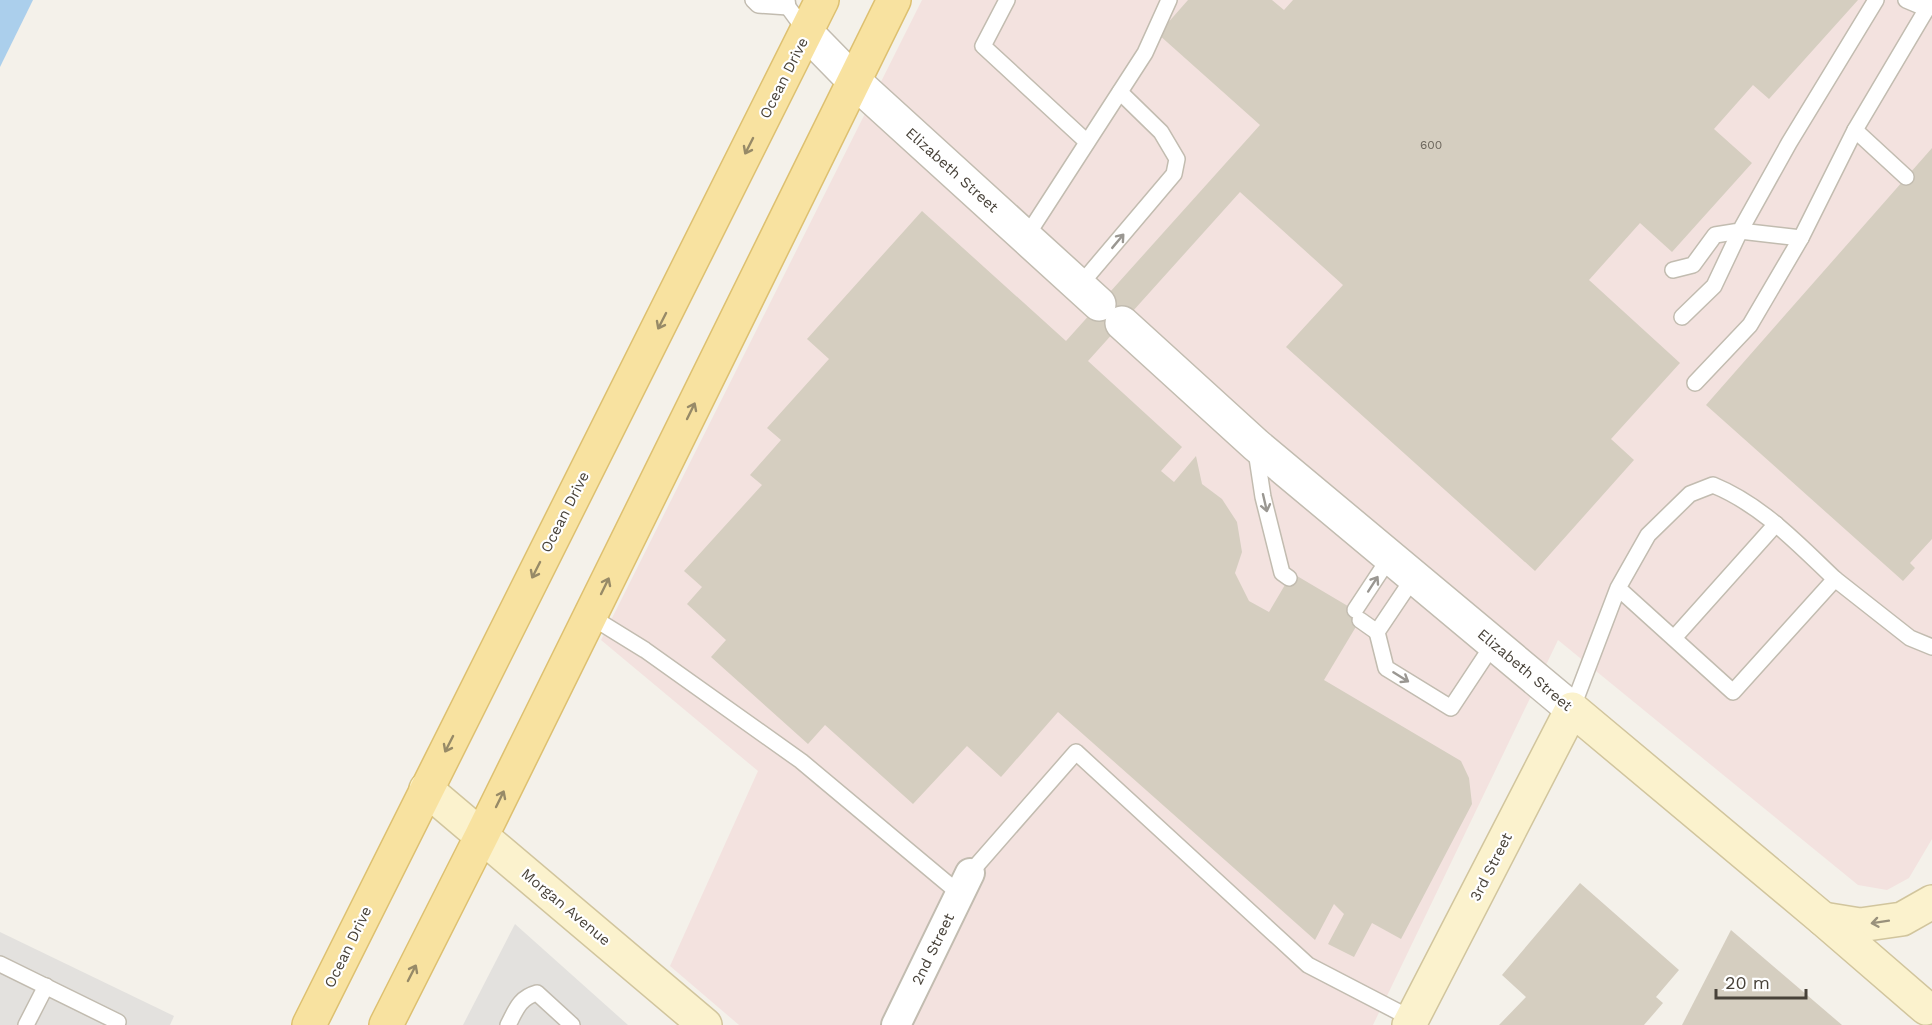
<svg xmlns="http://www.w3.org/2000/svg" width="1932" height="1025" viewBox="0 0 1932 1025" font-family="'Work Sans',sans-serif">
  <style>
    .medical { fill: #f3e2df }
    .parking { fill: #e3e1de }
    .water { fill: #abcfec }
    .building { fill: #d5cec0 }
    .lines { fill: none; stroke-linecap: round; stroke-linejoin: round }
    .service-casing { stroke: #c2bcb0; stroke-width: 18 }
    .minor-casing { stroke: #c2bcb0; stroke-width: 32 }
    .tertiary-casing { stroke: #c2bcb0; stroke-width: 36 }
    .secondary-casing { stroke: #d1c59d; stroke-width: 36 }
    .primary-casing { stroke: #ddc070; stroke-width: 36 }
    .service { stroke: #fff; stroke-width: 15 }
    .minor { stroke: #fff; stroke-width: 28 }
    .tertiary { stroke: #fff; stroke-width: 33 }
    .secondary { stroke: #fbf2cd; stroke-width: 33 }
    .primary { stroke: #f8e2a0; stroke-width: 33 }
    .oneway { stroke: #978a67 }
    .oneway2 { stroke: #9a9792 }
    .oneway3 { stroke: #99917c }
    .labels { text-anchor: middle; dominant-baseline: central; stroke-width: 4.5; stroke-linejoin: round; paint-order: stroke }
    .number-label { font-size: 12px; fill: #6b655b }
    .street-label { font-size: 15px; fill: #484239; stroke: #fff }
  </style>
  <rect width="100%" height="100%" fill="#f4f1ea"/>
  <!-- medical -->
  <polygon class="medical" points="922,0 1932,0 1932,839 1909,878 1887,890 1858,885 1558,640 1373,1025 739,1025 670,966 758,771 601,640"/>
  <!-- parking -->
  <g class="parking">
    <polygon points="515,924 628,1025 463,1025"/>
    <polygon points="0,932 174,1016 170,1025 0,1025"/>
  </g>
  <!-- water -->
  <polygon class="water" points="0,0 33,0 0,67"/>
  <!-- building -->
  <g class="building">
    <polygon points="1188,0 1272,0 1284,10 1293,0 1858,0 1769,99 1753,85 1714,129 1752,163 1672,252 1640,223 1589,280 1680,363 1611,439 1634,460 1535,571 1286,347 1343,285 1240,192 1088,361 1182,447 1161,471 1174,482 1196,456 1202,484 1222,499 1237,522 1242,552 1235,573 1249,601 1269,612 1292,573 1363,615 1324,680 1461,761 1469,778 1472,804 1401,939 1372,923 1354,957 1328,944 1344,914 1334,904 1315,940 1058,712 1001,777 967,746 913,804 825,725 808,744 711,657 726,640 687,604 702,587 684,571 762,485 750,475 781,440 767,428 829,359 807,339 922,211 1066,341 1260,125 1158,34"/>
    <polygon points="1932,148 1932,539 1910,563 1915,568 1903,581 1706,405"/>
    <polygon points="1580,883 1679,970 1656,997 1663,1003 1644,1025 1499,1025 1526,997 1502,975"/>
    <polygon points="1731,930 1842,1025 1682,1025"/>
  </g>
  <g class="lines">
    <defs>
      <g id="service">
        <polyline points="753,0 758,5 788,7"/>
        <polyline points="787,0 788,7 807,33"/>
        <polyline points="1007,0 983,46 1087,142"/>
        <polyline points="1906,0 1925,8"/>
        <polyline points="1855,130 1906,177"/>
        <polyline points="1026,237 1145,53 1169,0"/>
        <polyline points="1673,270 1693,265 1715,235 1740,231 1789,143 1876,0"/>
        <polyline points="1080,285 1174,174 1177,159 1161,132 1120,92"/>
        <polyline points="1682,317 1714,286 1740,231 1801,238"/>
        <polyline points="1695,383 1750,325 1801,238 1855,130 1932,0"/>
        <polyline points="1256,451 1263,497 1282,573 1289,578"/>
        <polyline points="1414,577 1377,632 1386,668 1451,708 1494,643"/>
        <polyline points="1835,579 1910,638 1932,647"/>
        <polyline points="1355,610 1390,557"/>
        <polyline points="590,616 645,650 801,761 960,894"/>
        <polyline points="1360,620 1377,632"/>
        <polyline points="1674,638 1776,524"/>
        <path d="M1572,709L1618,588L1648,535L1690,494L1713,485C1762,505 1798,544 1835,579L1733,692L1618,588"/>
        <polyline points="970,873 1076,752 1308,965 1412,1019"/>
        <polyline points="0,964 118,1022 116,1025"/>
        <polyline points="26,1025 46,986"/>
        <path d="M508,1025C516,1010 519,998 537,993L572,1025"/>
      </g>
      <polyline id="minor" points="896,1025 970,873"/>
      <g id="tertiary">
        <polyline points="807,33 854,81 1099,304"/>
        <polyline points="1122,323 1256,445 1572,709"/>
      </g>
      <g id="secondary">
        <polyline points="426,789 705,1025"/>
        <polyline points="1823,919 1860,925 1902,919 1932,902"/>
        <polyline points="1409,1025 1572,709 1823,919 1926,1008"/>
      </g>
      <g id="primary">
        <polyline points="309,1025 822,0"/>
        <polyline points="386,1025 482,835 894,0"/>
      </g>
    </defs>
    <!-- service casing -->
    <use href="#service" class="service-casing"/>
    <!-- minor casing -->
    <use href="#minor" class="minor-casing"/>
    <!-- tertiary casing -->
    <use href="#tertiary" class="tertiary-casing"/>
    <!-- secondary casing -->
    <use href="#secondary" class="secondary-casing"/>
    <!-- primary casing -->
    <use href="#primary" class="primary-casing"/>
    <!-- service -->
    <use href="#service" class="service"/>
    <!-- minor -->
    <use href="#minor" class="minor"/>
    <!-- tertiary -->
    <use href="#tertiary" class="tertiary"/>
    <!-- secondary -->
    <use href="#secondary" class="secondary"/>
    <!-- primary -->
    <use href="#primary" class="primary"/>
  </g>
  <!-- one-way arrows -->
  <defs><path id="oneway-shaft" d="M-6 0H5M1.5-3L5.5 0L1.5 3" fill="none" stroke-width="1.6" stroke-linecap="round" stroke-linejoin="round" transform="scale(1.5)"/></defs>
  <g class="oneway">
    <use href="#oneway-shaft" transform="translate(749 146) rotate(117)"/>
    <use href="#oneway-shaft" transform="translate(662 321) rotate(117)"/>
    <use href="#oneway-shaft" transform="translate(691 411) rotate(-64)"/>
    <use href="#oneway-shaft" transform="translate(536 570) rotate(117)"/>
    <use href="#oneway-shaft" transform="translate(605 586) rotate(-64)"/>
    <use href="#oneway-shaft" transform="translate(449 744) rotate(117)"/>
    <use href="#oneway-shaft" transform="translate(500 799) rotate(-64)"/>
    <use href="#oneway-shaft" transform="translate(412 973) rotate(-63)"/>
  </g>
  <g class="oneway2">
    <use href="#oneway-shaft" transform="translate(1118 241) rotate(-50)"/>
    <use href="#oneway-shaft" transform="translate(1265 503) rotate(77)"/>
    <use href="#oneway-shaft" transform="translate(1373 584) rotate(-57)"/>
    <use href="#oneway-shaft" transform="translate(1401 677) rotate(32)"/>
  </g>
  <use class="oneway3" href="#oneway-shaft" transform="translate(1880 922) rotate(171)"/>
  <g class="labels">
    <!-- number labels -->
    <g class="number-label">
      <text x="1431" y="145">600</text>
    </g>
    <!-- street labels -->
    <g class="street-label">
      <text transform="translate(784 78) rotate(-63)">Ocean Drive</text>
      <text transform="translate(952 170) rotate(42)">Elizabeth Street</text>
      <text transform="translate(565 512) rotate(-63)">Ocean Drive</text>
      <text transform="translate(1525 670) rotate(40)">Elizabeth Street</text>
      <text transform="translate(1491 867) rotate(-63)">3rd Street</text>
      <text transform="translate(566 907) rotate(40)">Morgan Avenue</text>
      <text transform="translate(348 947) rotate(-64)">Ocean Drive</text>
      <text transform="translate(933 949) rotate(-64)">2nd Street</text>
    </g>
  </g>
  <!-- scale -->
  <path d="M1716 989v9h90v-9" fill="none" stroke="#484239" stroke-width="3"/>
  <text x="1725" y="989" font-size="18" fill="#484239" stroke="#ffffff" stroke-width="4.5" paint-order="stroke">20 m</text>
</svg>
